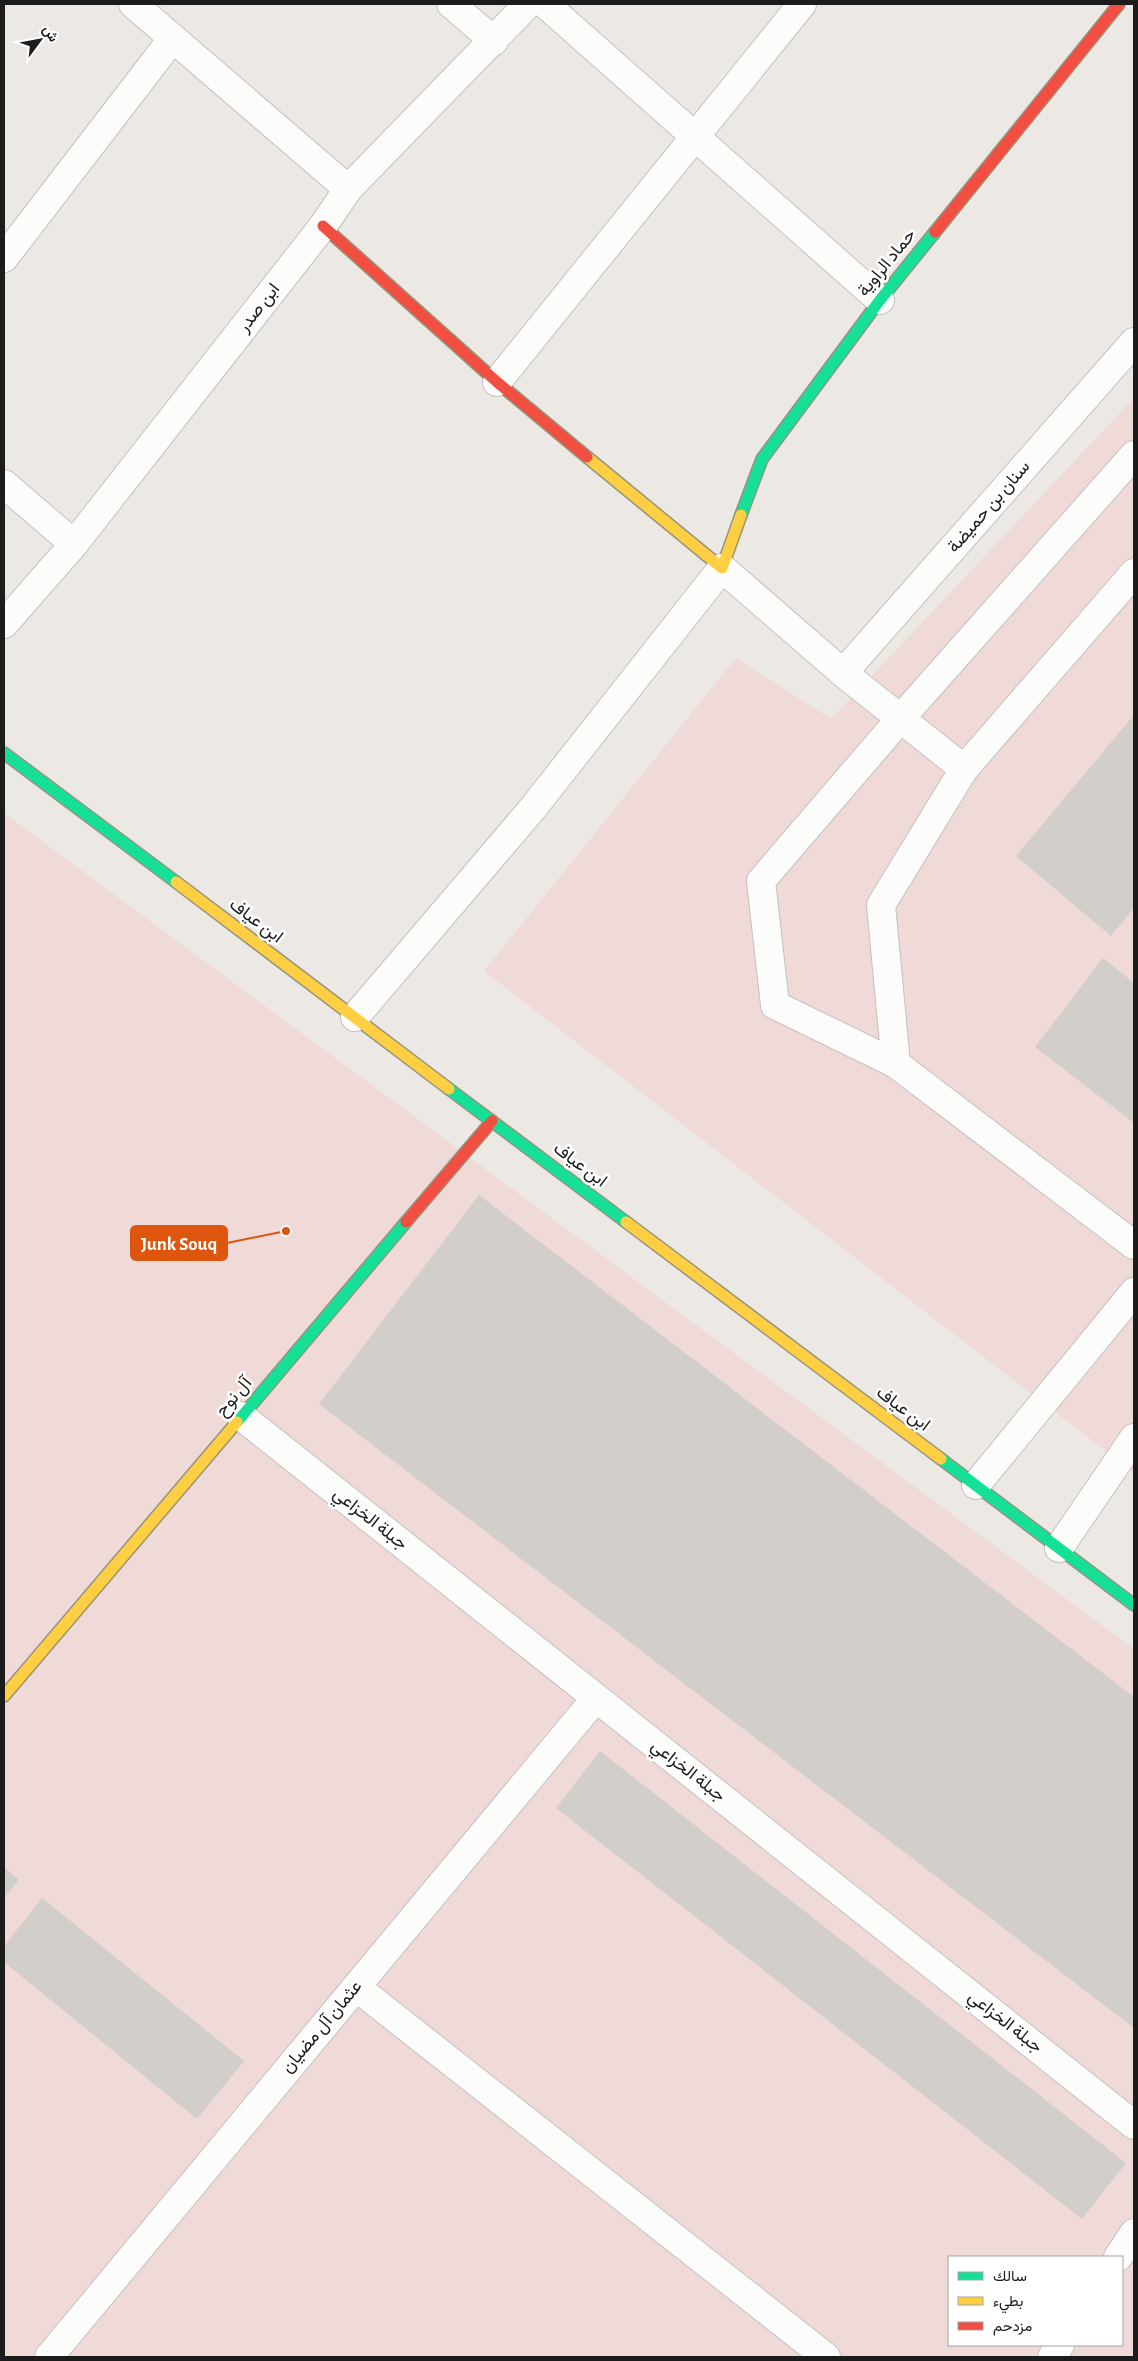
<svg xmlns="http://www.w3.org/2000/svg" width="1138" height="2361" viewBox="0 0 1138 2361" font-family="'Alegreya Sans',Vazirmatn,sans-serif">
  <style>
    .commercial { fill: #efdad8; fill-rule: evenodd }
    .building { fill: #d2cecb }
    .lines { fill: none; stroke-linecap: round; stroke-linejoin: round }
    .street-casing { stroke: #c4c2c0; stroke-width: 30 }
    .fast-casing { stroke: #96947c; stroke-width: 14 }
    .slow-casing { stroke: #96947c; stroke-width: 14 }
    .jam-casing { stroke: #96947c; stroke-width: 14 }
    .street { stroke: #fcfcfb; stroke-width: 28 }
    .fast { stroke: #16e098; stroke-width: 11 }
    .slow { stroke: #ffcf43; stroke-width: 11 }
    .jam { stroke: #f24e42; stroke-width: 11 }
    .labels { text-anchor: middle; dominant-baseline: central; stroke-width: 5; stroke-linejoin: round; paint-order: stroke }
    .street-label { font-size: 18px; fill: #1c1c1c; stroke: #fff }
    .leader { fill: none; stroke: #de560d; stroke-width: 2 }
    .callout-dot { fill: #de560d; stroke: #fff; stroke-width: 2 }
    .callout { fill: #de560d; stroke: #de560d; stroke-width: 2 }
    .callout-label { font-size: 19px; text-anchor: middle; font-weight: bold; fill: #fff }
  </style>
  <rect width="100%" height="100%" fill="#ece8e4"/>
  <!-- commercial -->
  <g class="commercial">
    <polygon points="1134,398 1134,1473 484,971 736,658 831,719"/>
    <path d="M4,813L1134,1649V2357H4ZM949,2257H1122V2345H949Z"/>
  </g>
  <!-- building -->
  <g class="building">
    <polygon points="1134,715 1134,908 1111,936 1016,856"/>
    <polygon points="1103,958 1134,983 1134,1123 1035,1047"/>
    <polygon points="479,1195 1134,1697 1134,2028 319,1404"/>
    <polygon points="600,1751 1126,2163 1082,2219 556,1808"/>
    <polygon points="4,1867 19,1880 4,1898"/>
    <polygon points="42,1898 244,2061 197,2119 4,1962 4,1946"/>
  </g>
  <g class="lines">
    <defs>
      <g id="street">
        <polyline points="133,4 348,189"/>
        <polyline points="451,4 494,41"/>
        <polyline points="545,4 880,300"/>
        <polyline points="4,258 173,38"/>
        <polyline points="497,382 802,4"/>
        <polyline points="4,484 74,544"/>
        <polyline points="1134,573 964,769 881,905 896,1064 1134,1245"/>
        <polyline points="4,624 74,544 323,226 348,189 528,4"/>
        <polyline points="843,673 1134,342"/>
        <polyline points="355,1017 533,808 722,568 843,673 964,769"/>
        <polyline points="896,1064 775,1005 761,881 900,719 1134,455"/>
        <polyline points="241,1416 1134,2125"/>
        <polyline points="976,1485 1134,1292"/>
        <polyline points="1059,1548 1134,1438"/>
        <polyline points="356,1987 826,2357"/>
        <polyline points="1118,2257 1134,2233"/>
        <polyline points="49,2357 596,1698"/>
        <polyline points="1052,2357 1060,2345"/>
      </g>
      <g id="fast">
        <polyline points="741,515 762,459 880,300 935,232"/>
        <polyline points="4,753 176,882"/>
        <polyline points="449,1089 626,1222"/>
        <polyline points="237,1422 406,1222"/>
        <polyline points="941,1459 1134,1605"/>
      </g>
      <g id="slow">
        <polyline points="587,457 722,568 741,515"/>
        <polyline points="176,882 449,1089"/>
        <polyline points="626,1222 941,1459"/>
        <polyline points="4,1696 237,1422"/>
      </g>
      <g id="jam">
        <polyline points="323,226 497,382 587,457"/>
        <polyline points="935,232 1119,4"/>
        <polyline points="406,1222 492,1121"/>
      </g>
    </defs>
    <!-- street casing -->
    <use href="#street" class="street-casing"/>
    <!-- fast casing -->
    <use href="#fast" class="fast-casing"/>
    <!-- slow casing -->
    <use href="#slow" class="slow-casing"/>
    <!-- jam casing -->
    <use href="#jam" class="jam-casing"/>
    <!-- street -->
    <use href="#street" class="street"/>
    <!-- fast -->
    <use href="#fast" class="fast"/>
    <!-- slow -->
    <use href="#slow" class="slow"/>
    <!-- jam -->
    <use href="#jam" class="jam"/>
  </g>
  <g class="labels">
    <!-- street labels -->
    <g class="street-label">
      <text transform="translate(887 263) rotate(-51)">حماد الراوية</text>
      <text transform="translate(259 308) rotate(-52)">ابن صدر</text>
      <text transform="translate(989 507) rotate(-49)">سنان بن حميضة</text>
      <text transform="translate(256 921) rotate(37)">ابن عياف</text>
      <text transform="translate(580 1165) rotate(37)">ابن عياف</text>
      <text transform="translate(234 1397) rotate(-50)">آل نوح</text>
      <text transform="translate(903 1409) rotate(37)">ابن عياف</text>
      <text transform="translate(370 1519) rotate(38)">جبلة الخزاعي</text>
      <text transform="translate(688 1771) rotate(38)">جبلة الخزاعي</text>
      <text transform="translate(1005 2022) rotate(38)">جبلة الخزاعي</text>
      <text transform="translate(322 2027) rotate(-50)">عثمان آل مضيان</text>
    </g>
  </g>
  <!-- callouts -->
  <path class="leader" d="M286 1231L227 1243"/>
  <circle class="callout-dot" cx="286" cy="1231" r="5"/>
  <rect class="callout" x="131" y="1226" width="96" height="34" rx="5"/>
  <g class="callout-label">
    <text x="179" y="1250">Junk Souq</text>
  </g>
  <!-- border -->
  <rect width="1138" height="2361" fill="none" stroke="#1c1c1c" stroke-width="10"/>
  <!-- legend -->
  <rect x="948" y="2256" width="175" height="90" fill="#ffffff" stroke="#a4a4a4"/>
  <rect x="958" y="2272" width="25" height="8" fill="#16e098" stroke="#a4a4a4"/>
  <text x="993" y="2281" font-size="15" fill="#1c1c1c">سالك</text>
  <rect x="958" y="2297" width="25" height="8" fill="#ffcf43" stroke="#a4a4a4"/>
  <text x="993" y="2306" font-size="15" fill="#1c1c1c">بطيء</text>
  <rect x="958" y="2322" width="25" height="8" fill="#f24e42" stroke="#a4a4a4"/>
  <text x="993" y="2331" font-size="15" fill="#1c1c1c">مزدحم</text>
  <!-- north arrow -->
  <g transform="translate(40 40) rotate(58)" stroke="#ffffff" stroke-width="4" paint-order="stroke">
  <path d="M0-4L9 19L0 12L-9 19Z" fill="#1c1c1c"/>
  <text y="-8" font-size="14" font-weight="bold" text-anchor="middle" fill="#1c1c1c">ش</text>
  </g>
</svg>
